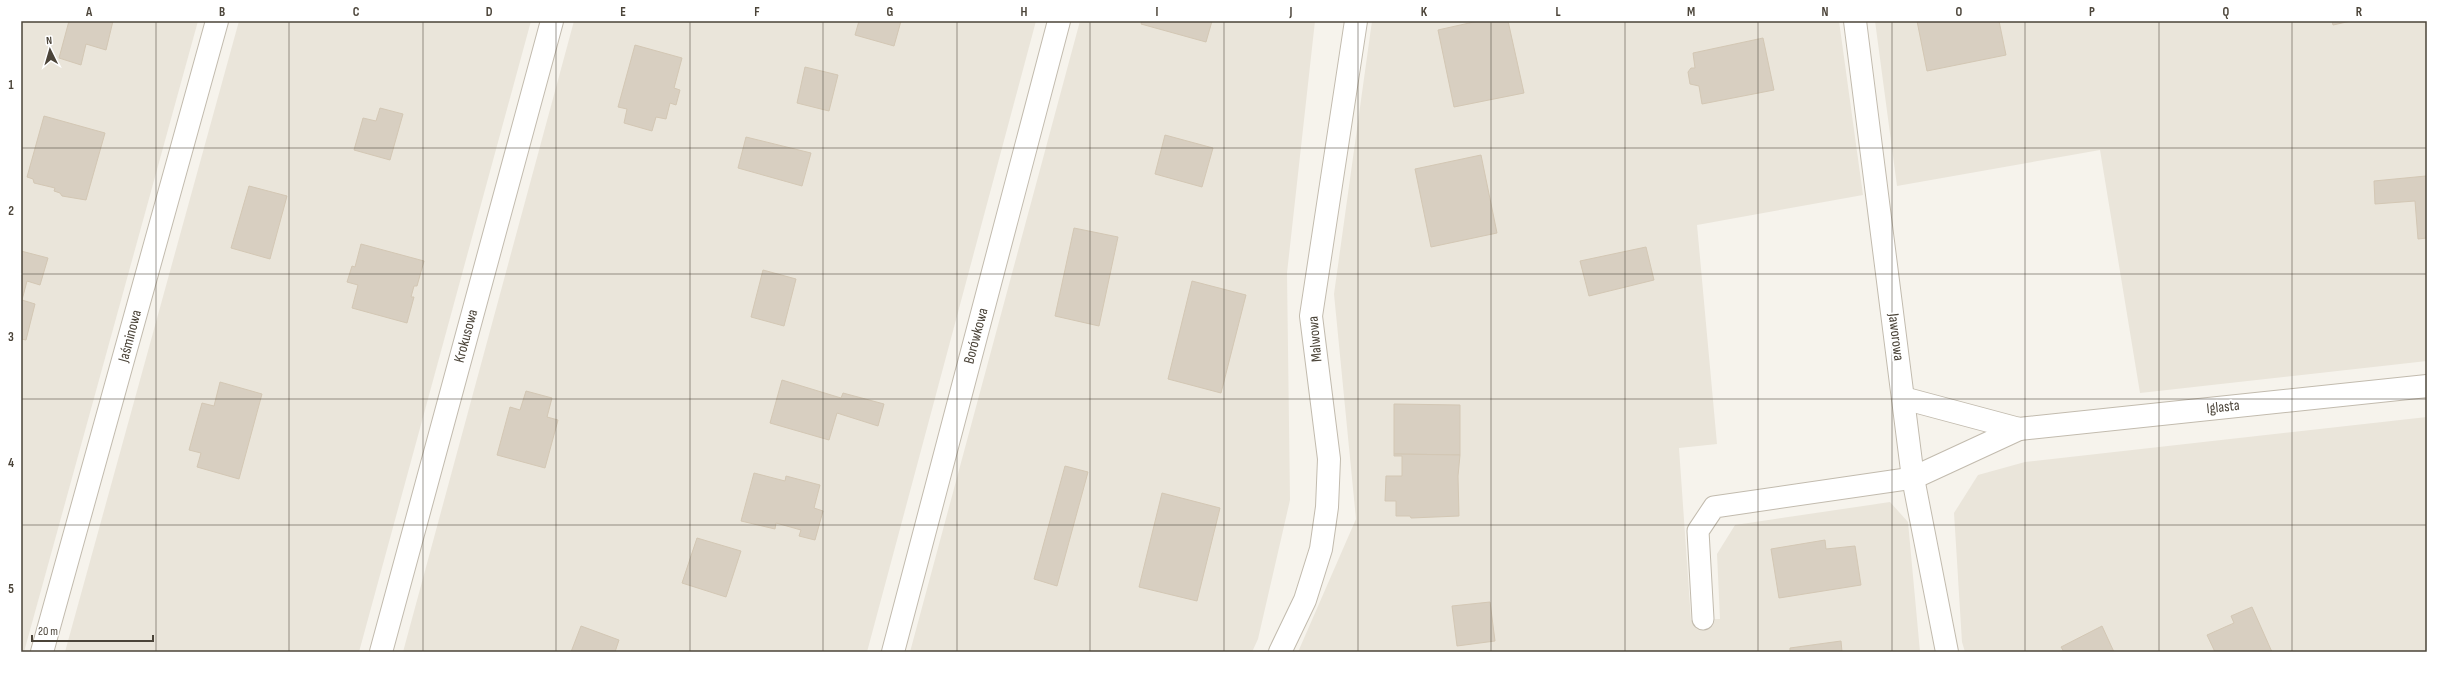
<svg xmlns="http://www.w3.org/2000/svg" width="2448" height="673" viewBox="0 0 2448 673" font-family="'Sofia Sans Condensed',sans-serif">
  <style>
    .residential { fill: #eae5da }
    .building { fill: #d8cfc1; stroke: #d3c7b4 }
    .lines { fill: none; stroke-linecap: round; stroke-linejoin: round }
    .lane-casing { stroke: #c2bbae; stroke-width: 23 }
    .street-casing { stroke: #c2bbae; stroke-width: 24 }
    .lane { stroke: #fff; stroke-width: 21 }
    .street { stroke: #fff; stroke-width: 22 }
    .grid { fill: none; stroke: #4b4439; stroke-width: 1; stroke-opacity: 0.55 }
    .labels { text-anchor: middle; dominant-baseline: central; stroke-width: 4; stroke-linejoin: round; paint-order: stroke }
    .street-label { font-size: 15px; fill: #4b4439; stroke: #fff }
    .neatline { fill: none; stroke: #4b4439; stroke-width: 1.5 }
    .grid-label { font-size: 13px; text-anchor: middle; font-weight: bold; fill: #4b4439 }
  </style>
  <rect width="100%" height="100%" fill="#f6f3ec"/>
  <!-- residential -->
  <g class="residential">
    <polygon points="21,21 198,21 24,652 21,652"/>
    <polygon points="239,21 531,21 359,652 65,652"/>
    <polygon points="574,21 1036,21 867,652 403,652"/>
    <polygon points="1080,21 1315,21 1287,273 1290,500 1258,639 1252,652 910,652"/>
    <polygon points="1372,21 1839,21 1863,195 1697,225 1717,444 1679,448 1691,620 1720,619 1717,554 1735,525 1890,502 1908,522 1920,652 1298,652 1356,519 1334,294"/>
    <polygon points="1875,21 2427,21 2427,361 2140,393 2100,150 1897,186"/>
    <polygon points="2427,417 2427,652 1965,652 1962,642 1954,513 1978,475 2025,462"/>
  </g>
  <!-- building -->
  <g class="building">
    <polygon points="69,21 113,21 106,50 86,44 81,65 59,58"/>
    <polygon points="859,21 901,21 894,46 855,35"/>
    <polygon points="1142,21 1212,21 1206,42 1141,24"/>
    <polygon points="1478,21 1508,21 1524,93 1454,107 1438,30"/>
    <polygon points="1917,21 1999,21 2006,55 1927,71"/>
    <polygon points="2332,21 2351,21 2333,25"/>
    <polygon points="1763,38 1774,90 1702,104 1699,86 1690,84 1688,72 1691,68 1695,68 1693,53"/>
    <polygon points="635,45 682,58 674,88 680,90 676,105 670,103 666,119 656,117 652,131 624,123 627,109 618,107"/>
    <polygon points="805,67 838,75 829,111 797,103"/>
    <polygon points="380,108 403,114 390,160 354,150 363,118 376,121"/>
    <polygon points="44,116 105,133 86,200 62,196 60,193 54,191 55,188 34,183 33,179 27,177"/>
    <polygon points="1165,135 1213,148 1202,187 1155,174"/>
    <polygon points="746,137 811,153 802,186 738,168"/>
    <polygon points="1481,155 1497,233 1431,247 1415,169"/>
    <polygon points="2426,176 2427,238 2418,239 2415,201 2375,204 2374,181"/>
    <polygon points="249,186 287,196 270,259 231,248"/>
    <polygon points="1074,228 1118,237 1099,326 1055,316"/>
    <polygon points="361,244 424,261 417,286 414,286 411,297 414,297 407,323 352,308 358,285 347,282 352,266 355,267"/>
    <polygon points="1646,247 1654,280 1589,296 1580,261"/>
    <polygon points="21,251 48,258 40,285 27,281 22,300 35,304 26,340 21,339"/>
    <polygon points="763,270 796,279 784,326 751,317"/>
    <polygon points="1192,281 1246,295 1221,393 1168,379"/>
    <polygon points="782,380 841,398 843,393 884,404 878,426 837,413 829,440 770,423"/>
    <polygon points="220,382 262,394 239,479 197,467 201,453 189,450 202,403 214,406"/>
    <polygon points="526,391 552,398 547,417 558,420 545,468 497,455 510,407 520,410"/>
    <polygon points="1394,404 1460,405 1460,455 1394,454"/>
    <polygon points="1394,454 1460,455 1458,476 1459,516 1411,518 1410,516 1396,516 1396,501 1385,501 1386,476 1402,476 1402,456 1394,456"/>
    <polygon points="1065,466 1088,472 1057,586 1034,579"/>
    <polygon points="754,473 785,481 786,476 820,485 814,508 823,511 815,540 799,536 801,530 776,523 775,529 741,521"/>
    <polygon points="1162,493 1220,508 1197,601 1139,587"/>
    <polygon points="697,538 741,551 726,597 682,583"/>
    <polygon points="1825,540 1826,549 1855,546 1861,585 1779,598 1771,549"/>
    <polygon points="1490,602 1495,641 1457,646 1452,606"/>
    <polygon points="2252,607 2272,652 2215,652 2207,635 2234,623 2231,616"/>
    <polygon points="581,626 619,640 615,652 571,652"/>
    <polygon points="2102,626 2114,652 2064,652 2061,647"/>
    <polygon points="1841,641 1842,652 1790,652 1790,648"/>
  </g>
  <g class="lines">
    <defs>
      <polyline id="lane" points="1703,619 1698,531 1714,507 1913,478"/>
      <g id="street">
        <polyline points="1855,21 1913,478 1947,652"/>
        <polyline points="1903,398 2019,429 2427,386"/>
        <polyline points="1913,478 2019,429"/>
        <polyline points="42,652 217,21"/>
        <polyline points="381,652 552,21"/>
        <polyline points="893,652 1059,21"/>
        <polyline points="1280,652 1305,600 1321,549 1327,507 1329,459 1311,316 1356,21"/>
      </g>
    </defs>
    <!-- lane casing -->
    <use href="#lane" class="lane-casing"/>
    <!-- street casing -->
    <use href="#street" class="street-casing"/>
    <!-- lane -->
    <use href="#lane" class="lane"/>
    <!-- street -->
    <use href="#street" class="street"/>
  </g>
  <!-- grid -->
  <path class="grid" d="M156,21V652M289,21V652M423,21V652M556,21V652M690,21V652M823,21V652M957,21V652M1090,21V652M1224,21V652M1358,21V652M1491,21V652M1625,21V652M1758,21V652M1892,21V652M2025,21V652M2159,21V652M2292,21V652M21,148H2427M21,274H2427M21,399H2427M21,525H2427"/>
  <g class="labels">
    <!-- street labels -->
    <g class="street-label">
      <text transform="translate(130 336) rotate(-75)">Jaśminowa</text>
      <text transform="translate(466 336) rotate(-75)">Krokusowa</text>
      <text transform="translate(976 336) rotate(-75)">Borówkowa</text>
      <text transform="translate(1896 337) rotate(83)">Jaworowa</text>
      <text transform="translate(1315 339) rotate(-95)">Malwowa</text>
      <text transform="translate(2223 407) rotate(-6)">Iglasta</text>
    </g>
  </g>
  <!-- border -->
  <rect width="2448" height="673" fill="none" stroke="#ffffff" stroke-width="44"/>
  <!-- north arrow -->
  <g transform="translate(50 50) rotate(355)" stroke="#ffffff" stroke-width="3" paint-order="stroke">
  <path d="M0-3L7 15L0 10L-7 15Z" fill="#4b4439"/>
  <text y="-6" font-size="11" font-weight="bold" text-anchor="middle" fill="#4b4439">N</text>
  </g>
  <!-- scale -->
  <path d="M32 635v6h121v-6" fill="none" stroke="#4b4439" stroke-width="2"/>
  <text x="38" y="635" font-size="12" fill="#4b4439" stroke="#ffffff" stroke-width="3" paint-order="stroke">20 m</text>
  <rect x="22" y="22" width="2404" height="629" class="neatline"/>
  <g class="grid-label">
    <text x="89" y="16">A</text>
    <text x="222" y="16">B</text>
    <text x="356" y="16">C</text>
    <text x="489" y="16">D</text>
    <text x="623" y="16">E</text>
    <text x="757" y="16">F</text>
    <text x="890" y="16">G</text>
    <text x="1024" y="16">H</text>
    <text x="1157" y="16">I</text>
    <text x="1291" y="16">J</text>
    <text x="1424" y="16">K</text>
    <text x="1558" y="16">L</text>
    <text x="1691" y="16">M</text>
    <text x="1825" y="16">N</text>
    <text x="1959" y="16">O</text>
    <text x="2092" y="16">P</text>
    <text x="2226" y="16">Q</text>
    <text x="2359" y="16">R</text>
    <text x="11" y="89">1</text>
    <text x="11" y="215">2</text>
    <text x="11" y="341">3</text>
    <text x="11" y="467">4</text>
    <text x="11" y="593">5</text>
  </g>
</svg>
